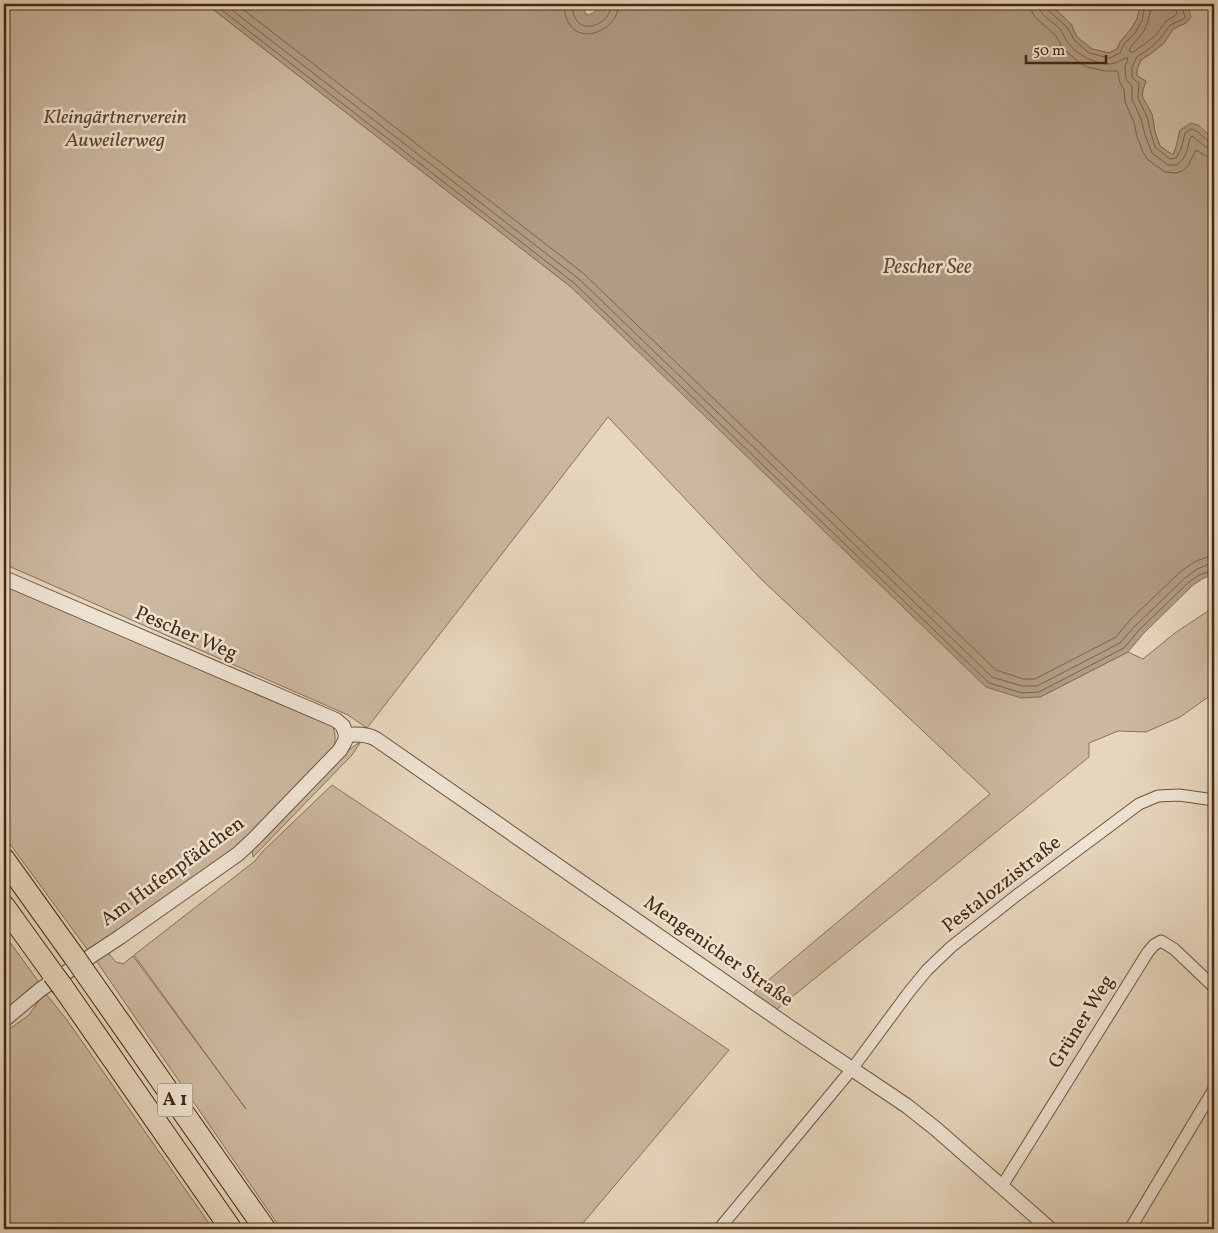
<svg xmlns="http://www.w3.org/2000/svg" width="1218" height="1233" viewBox="0 0 1218 1233" font-family="Vollkorn,serif">
  <style>
    .green { fill: #ccb8a0; stroke: #897058 }
    .water { fill: #b09b83; stroke: #866d55 }
    .lines { fill: none; stroke-linecap: round; stroke-linejoin: round }
    .shore { stroke: #7b624a; stroke-width: 1 }
    .minor-casing { stroke: #6e543c; stroke-width: 13 }
    .tertiary-casing { stroke: #6e543c; stroke-width: 16 }
    .motorway-casing { stroke: #462811; stroke-width: 23 }
    .minor { stroke: #efe4d4; stroke-width: 11 }
    .tertiary { stroke: #efe4d4; stroke-width: 14 }
    .motorway { stroke: #e7d6bd; stroke-width: 21 }
    .motorway-bridge-casing { stroke: #462811; stroke-width: 23; stroke-linecap: butt }
    .motorway-bridge { stroke: #e7d6bd; stroke-width: 21 }
    .labels { text-anchor: middle; dominant-baseline: central; stroke-width: 5; stroke-linejoin: round; paint-order: stroke }
    .shield { fill: #efe4d4; stroke: #79604c; stroke-width: 1 }
    .shield-label { font-size: 19px; font-weight: bold; fill: #462811 }
    .park-label { font-size: 20px; font-style: italic; fill: #61452e; stroke: #efe4d4 }
    .street-label { font-size: 20px; fill: #462811; stroke: #efe4d4 }
    .water-label { font-size: 21px; font-style: italic; fill: #60452e; stroke: #efe4d4 }
  </style>
  <rect width="100%" height="100%" fill="#e7d6bd"/>
  <filter id="stains"><feTurbulence type="fractalNoise" baseFrequency=".004" numOctaves="4"/><feColorMatrix values="0 0 0 0 .2 0 0 0 0 .09 0 0 0 0 .02 0 0 0 .5 -.17"/></filter>
  <radialGradient id="worn" r=".72"><stop offset=".6" stop-color="#630" stop-opacity="0"/><stop offset="1" stop-color="#630" stop-opacity=".3"/></radialGradient>
  <!-- green -->
  <g class="green">
    <polygon points="4,4 206,4 571,287 1040,697 1128,652 1143,659 1175,633 1214,607 1214,693 1180,717 1146,732 1118,731 1089,743 1089,757 777,1009 753,993 990,794 761,579 608,417 367,728 348,715 4,564"/>
    <polygon points="1044,4 1143,4 1140,6 1137,19 1131,29 1120,42 1117,49 1109,53 1092,49 1077,37 1071,24 1053,7"/>
    <polygon points="1183,4 1214,4 1214,139 1212,138 1180,130 1176,147 1173,155 1160,146 1155,132 1152,114 1142,96 1143,90 1146,81 1137,76 1137,69 1141,60 1153,52 1164,43 1173,29 1186,23 1188,7"/>
    <polygon points="4,584 241,685 333,726 335,735 335,745 236,850 90,953 4,836"/>
    <polygon points="360,743 352,755 253,857 252,849 347,751 357,744"/>
    <polygon points="332,785 729,1050 578,1229 281,1229 97,962 95,960 104,953 109,954 116,962 123,964 133,956 246,1109 134,955 255,861 263,851"/>
    <polygon points="4,934 41,985 4,1014"/>
    <polygon points="46,994 67,1020 213,1229 4,1229 4,1033 29,1015 40,999"/>
  </g>
  <!-- water -->
  <path class="water" d="M206,4H583L584,10L587,15C594,14 597,8 603,4H1044L1053,7L1071,24L1077,37L1092,49L1109,53L1117,49L1120,42L1131,29L1137,19L1140,6L1143,4H1183L1188,7L1191,17L1186,23L1173,29L1164,43L1153,52L1141,60L1137,69V76L1146,81L1143,90L1142,96L1152,114L1155,132L1160,146L1173,155L1176,147L1180,130L1191,123L1198,125L1214,139V574L1202,579L1192,586L1143,634L1128,652L1040,697L1021,698L986,687L571,287Z"/>
  <g class="lines">
    <!-- shore -->
    <g class="shore">
      <polyline points="214,4 574,283 989,683 1022,693 1039,692 1124,648 1139,630 1189,582 1199,575 1214,570"/>
      <polyline points="224,4 579,279 992,677 1022,686 1037,686 1120,643 1135,626 1185,578 1197,569 1209,564 1214,564"/>
      <polyline points="236,4 583,273 996,670 1023,679 1035,679 1116,637 1130,620 1180,572 1194,562 1207,557 1214,556"/>
      <path d="M564,4C565,52 618,35 619,4"/>
      <path d="M572,4C573,40 610,27 612,4"/>
      <polyline points="1031,4 1031,10 1035,17 1056,36 1063,49 1080,63 1087,67 1105,71 1116,71 1118,72 1120,83 1124,89 1125,102 1134,122 1137,137 1143,152 1147,159 1165,172 1176,173 1182,171 1188,166 1196,150 1206,156 1214,157"/>
      <path d="M1038,4C1039,16 1053,21 1061,30C1064,34 1065,40 1069,44C1077,54 1096,65 1110,64C1115,64 1121,60 1125,58H1128L1125,67L1126,79L1132,86V99L1141,119L1145,135L1152,153L1168,165H1177L1183,159L1187,151L1190,138L1192,136L1206,147L1214,149"/>
      <polyline points="1045,4 1046,9 1050,12 1067,27 1074,40 1089,53 1109,58 1120,53 1124,44 1135,33 1142,21 1145,4"/>
      <path d="M1151,4C1150,17 1147,28 1139,38C1135,42 1131,45 1129,51L1130,52H1133L1146,43L1156,35L1166,21L1176,15L1177,13L1174,4"/>
      <path d="M1181,4L1185,17L1183,19L1170,25L1160,39L1150,48L1137,57L1132,67V75L1133,79L1139,83L1138,98L1147,117L1151,133L1155,147L1170,159L1176,158L1181,149L1185,133L1191,129C1201,131 1205,142 1214,143"/>
    </g>
    <defs>
      <g id="minor">
        <polyline points="1002,1186 1148,952 1154,945 1161,941 1174,949 1214,987"/>
        <polyline points="719,1229 852,1069 909,992 927,970 951,947 1017,895 1139,804 1158,796 1179,795 1214,800"/>
        <polyline points="1130,1229 1214,1089"/>
      </g>
      <g id="tertiary">
        <polyline points="4,578 336,720 343,726 346,735"/>
        <path d="M346,735C357,734 367,734 376,739L791,1028L907,1106L936,1129L1050,1229"/>
        <polyline points="4,1020 41,989 120,937 238,854 255,838 340,750 345,741 346,735"/>
      </g>
      <g id="motorway">
        <polyline points="4,859 75,958"/>
        <polyline points="4,906 53,974"/>
        <polyline points="84,971 265,1229"/>
        <polyline points="62,986 231,1229"/>
      </g>
    </defs>
    <!-- minor casing -->
    <use href="#minor" class="minor-casing"/>
    <!-- tertiary casing -->
    <use href="#tertiary" class="tertiary-casing"/>
    <!-- motorway casing -->
    <use href="#motorway" class="motorway-casing"/>
    <!-- minor -->
    <use href="#minor" class="minor"/>
    <!-- tertiary -->
    <use href="#tertiary" class="tertiary"/>
    <!-- motorway -->
    <use href="#motorway" class="motorway"/>
    <defs>
      <g id="motorway-bridge">
        <polyline points="75,958 84,971"/>
        <polyline points="53,974 62,986"/>
      </g>
    </defs>
    <!-- motorway-bridge casing -->
    <use href="#motorway-bridge" class="motorway-bridge-casing"/>
    <!-- motorway-bridge -->
    <use href="#motorway-bridge" class="motorway-bridge"/>
  </g>
  <g class="labels">
    <!-- shield labels -->
    <rect class="shield" x="157.5" y="1083.5" width="35" height="33" rx="4"/>
    <g class="shield-label">
      <text x="175" y="1100">A 1</text>
    </g>
    <!-- park labels -->
    <g class="park-label">
      <text x="115" y="118">Kleingärtnerverein<tspan x="115" dy="23">Auweilerweg</tspan></text>
    </g>
    <!-- street labels -->
    <g class="street-label">
      <text transform="translate(186 634) rotate(23)">Pescher Weg</text>
      <text transform="translate(173 872) rotate(-36)">Am Hufenpfädchen</text>
      <text transform="translate(1002 885) rotate(-38)">Pestalozzistraße</text>
      <text transform="translate(718 952) rotate(35)">Mengenicher Straße</text>
      <text transform="translate(1082 1022) rotate(-58)">Grüner Weg</text>
    </g>
    <!-- water labels -->
    <g class="water-label">
      <text x="927" y="267">Pescher See</text>
    </g>
  </g>
  <!-- margin -->
  <rect width="1218" height="1233" fill="none" stroke="#e7d6bd" stroke-width="20"/>
  <rect x="5" y="5" width="1208" height="1223" fill="none" stroke="#462811" stroke-width="2.5"/>
  <rect x="10" y="10" width="1198" height="1213" fill="none" stroke="#462811"/>
  <!-- scale -->
  <path d="M1026 55v8h80v-8" fill="none" stroke="#462811" stroke-width="2.5"/>
  <text x="1033" y="55" font-size="15" fill="#462811" stroke="#efe4d4" stroke-width="4" paint-order="stroke">50 m</text>
  <rect width="100%" height="100%" filter="url(#stains)"/>
  <rect width="100%" height="100%" fill="url(#worn)"/>
</svg>
